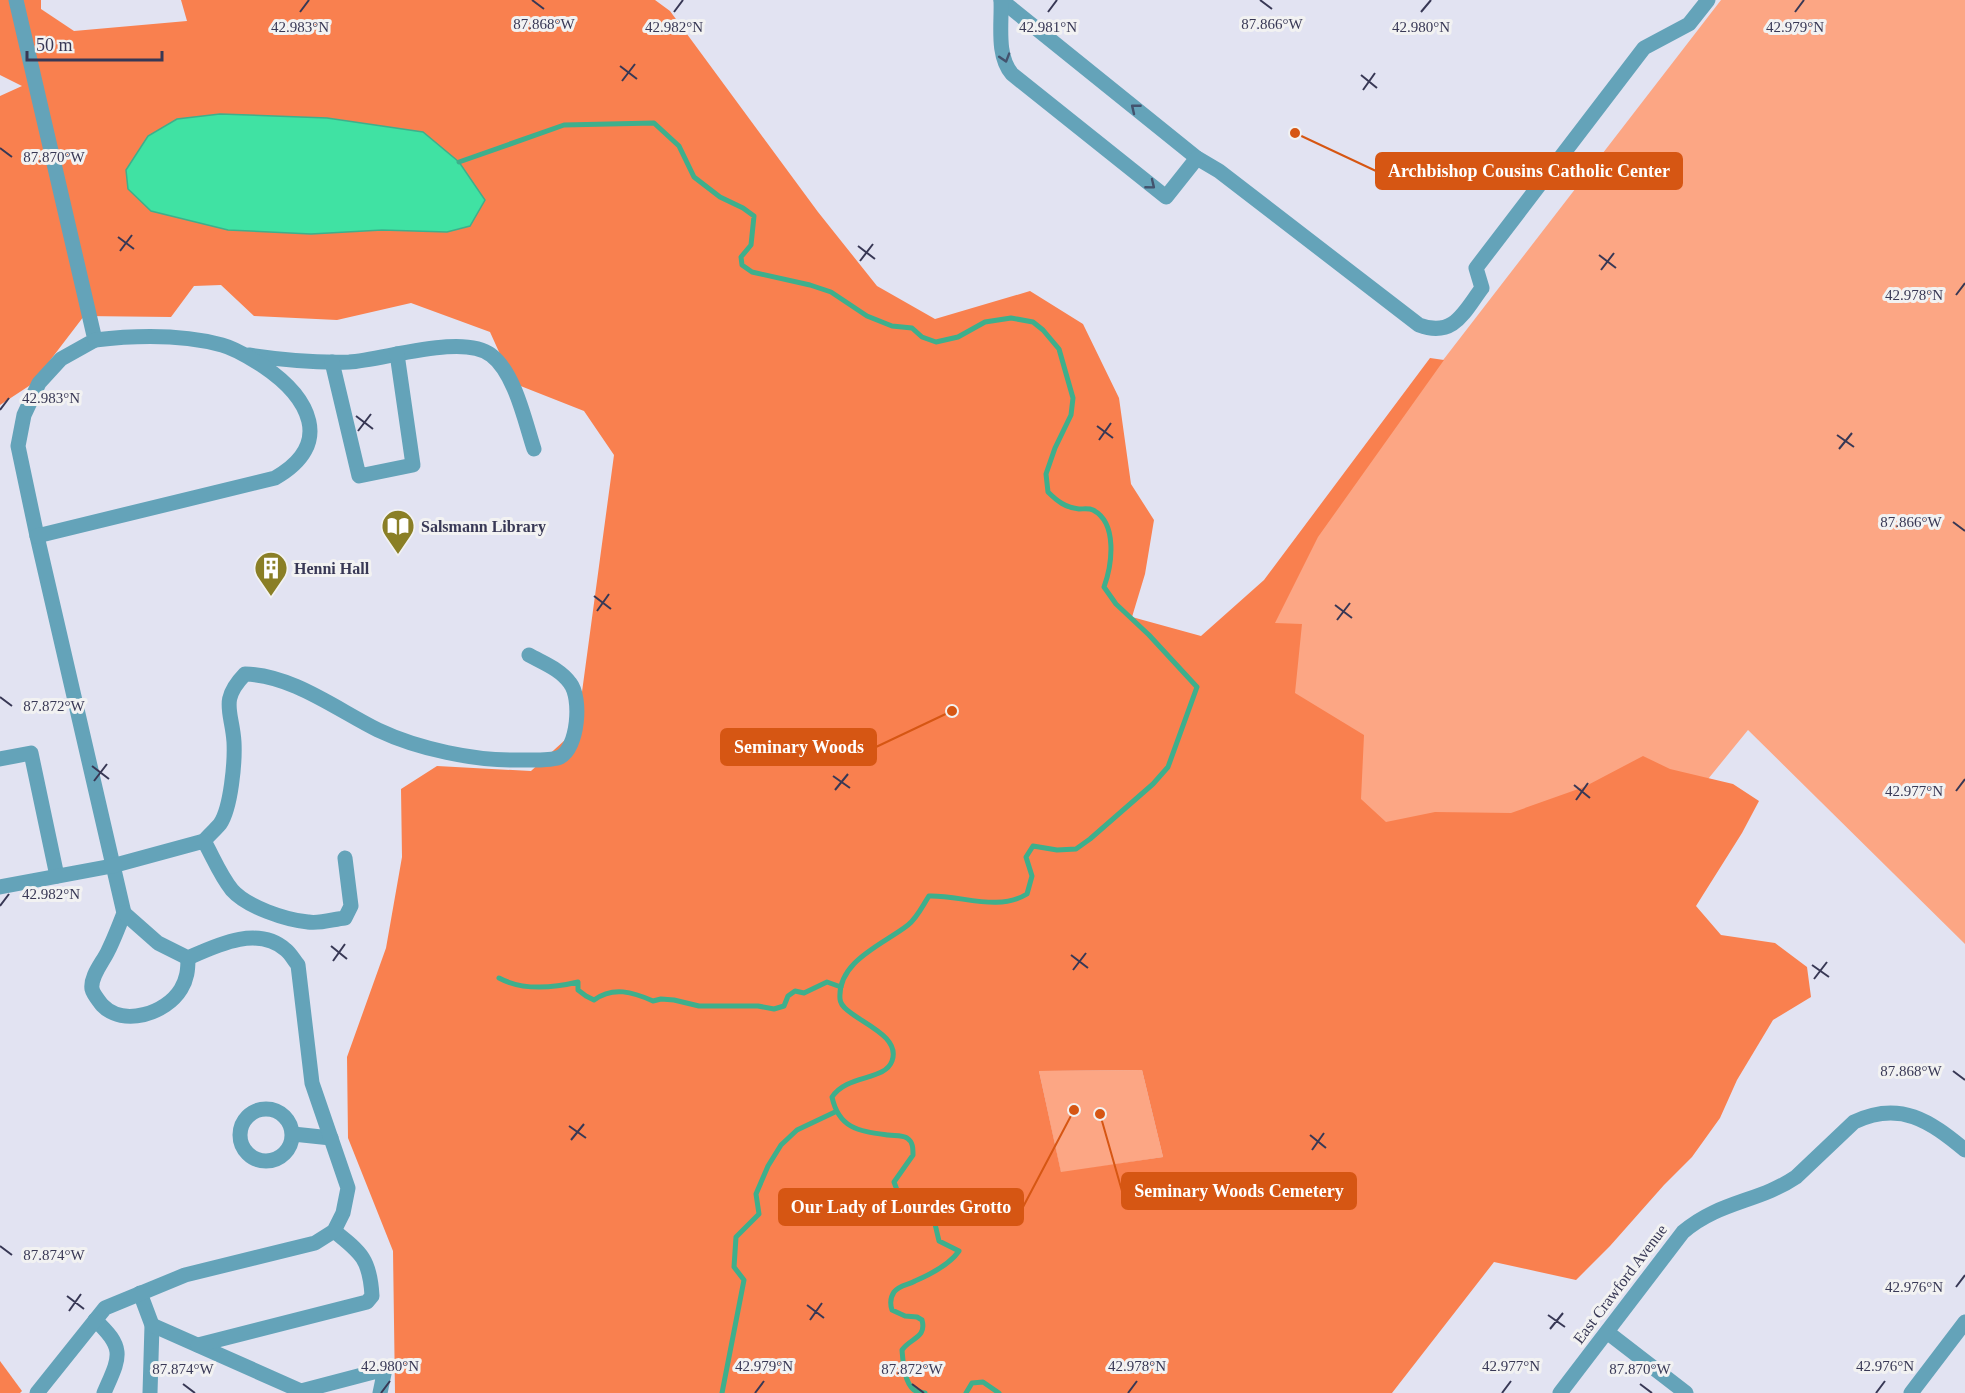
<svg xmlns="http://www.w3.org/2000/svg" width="1965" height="1393" viewBox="0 0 1965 1393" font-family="Georgia,serif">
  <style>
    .green { fill: #fca684 }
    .forest { fill: #f9804f; fill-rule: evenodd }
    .water { fill: #40e2a3; stroke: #3eaf8c; stroke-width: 1.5 }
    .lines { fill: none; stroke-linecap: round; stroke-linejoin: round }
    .stream { stroke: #3eaf8c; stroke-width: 5 }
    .minor { stroke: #64a3b9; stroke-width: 15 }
    .oneway { stroke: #43536e }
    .ticks { fill: none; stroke: #383855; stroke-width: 2 }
    .labels { text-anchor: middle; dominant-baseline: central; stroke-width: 6; stroke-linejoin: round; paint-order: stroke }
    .poi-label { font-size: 16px; font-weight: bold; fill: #383855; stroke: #f2f2f2; text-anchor: start }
    .street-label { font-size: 16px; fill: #383855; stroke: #f2f2f2 }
    .ticks-label { font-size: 15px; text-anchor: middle; fill: #383855; stroke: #f2f2f2; stroke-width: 6; stroke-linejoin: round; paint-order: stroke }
    .leader { fill: none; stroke: #d65613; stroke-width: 2 }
    .callout-dot { fill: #d65613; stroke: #f2f2f2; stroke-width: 2 }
    .callout { fill: #d65613; stroke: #d65613; stroke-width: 2 }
    .callout-label { font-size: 18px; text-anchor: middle; font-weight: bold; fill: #fff }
  </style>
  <rect width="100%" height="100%" fill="#e2e3f2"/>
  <!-- green -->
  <g class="green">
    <polygon points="1721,0 1965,0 1965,944 1748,730 1629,876 1058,859"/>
    <polygon points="1142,1070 1163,1157 1061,1173 1039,1071"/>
  </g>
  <!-- forest -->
  <g class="forest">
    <path d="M0,0H41V9L74,31L187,21L181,0H655L670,11L818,212L877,286L935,319L1030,291L1083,324L1119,398L1131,484L1154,520L1145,574L1132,617L1201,636L1264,580L1430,358L1444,360L1318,537L1275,623L1302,624L1295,693L1364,735L1361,799L1386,822L1435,812L1511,813L1584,787L1643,756L1670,769L1733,784L1759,801L1742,833L1696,906L1721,935L1775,943L1807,967L1811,997L1773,1020L1737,1080L1720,1118L1692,1157L1664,1185L1610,1246L1576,1280L1494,1262L1392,1393H395L393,1251L348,1138L347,1057L386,948L402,857L401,789L437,766L531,771L577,729L614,455L584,411L513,383L490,332L411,303L337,320L254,316L221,285L194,286L171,317L84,316L32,384L0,405V96L22,86L0,75ZM1142,1070L1163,1157L1061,1172L1039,1071Z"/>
    <polygon points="0,1361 22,1391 20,1393 0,1393"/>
  </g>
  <!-- water -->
  <polygon class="water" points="220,114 327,118 423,132 459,162 485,200 470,226 447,232 382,230 311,234 228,230 151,211 128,189 126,170 148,136 177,119"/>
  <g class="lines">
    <!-- stream -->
    <g class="stream">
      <path d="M459,162L564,125L654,123L679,146L694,177L720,197L743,208L754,216L751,245L741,257L742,265L752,272L810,285L831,292L867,316L892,326L912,328L922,337L936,342L958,337L985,322L1011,318L1033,322L1043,330L1059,349L1073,398L1071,415L1055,448L1046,474L1048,492C1057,501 1066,508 1079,509C1084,509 1089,508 1093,510C1118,523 1112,565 1104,587L1116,604L1149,635L1197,687L1168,767L1153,784L1090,839L1076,849L1057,850L1033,846L1026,857L1032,876L1027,894C998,912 961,895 929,896C923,905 917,918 908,925C884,944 837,961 840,999C841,1018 903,1031 892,1061C885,1081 847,1074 832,1097C839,1129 859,1131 888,1135C894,1136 902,1135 907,1138C913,1142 913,1148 913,1155L894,1182C902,1202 901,1212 925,1209L935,1224L939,1241L959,1251C950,1264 929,1275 915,1281C908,1285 899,1285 894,1292C890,1298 890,1304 892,1310L905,1316L917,1317L922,1320C927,1338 910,1338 902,1350C903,1361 904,1382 914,1390C917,1392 921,1392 925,1393"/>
      <path d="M499,978C523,991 553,988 578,982V990L586,996L594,1000C613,986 633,992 653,1001L661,999L674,1000L699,1006H758L774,1009L784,1006L788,996L795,991L804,993L827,982L841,987"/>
      <polyline points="722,1393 744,1280 734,1267 736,1237 759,1214 756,1194 768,1166 781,1145 797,1130 835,1112"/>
      <polyline points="966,1393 972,1383 983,1382 999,1393"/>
    </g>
    <!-- minor -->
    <g class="minor">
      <path d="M16,0L95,340L61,359L39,383L24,415L18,446L37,536L124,913C119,926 114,939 108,951C103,962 90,976 92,989C93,994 99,1001 102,1005C123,1027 166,1014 181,989C187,979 188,970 188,958"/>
      <path d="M1001,0L1197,158L1219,171L1419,325C1454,338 1464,312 1482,288L1476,268L1644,48L1689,24L1708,0"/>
      <path d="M1001,1C1002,24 996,55 1012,74L1166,197L1197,158"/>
      <path d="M249,355C282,360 314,363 349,362C384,360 463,333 491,355C515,373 525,422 534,449"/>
      <polyline points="332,362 359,476 413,465 397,354"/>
      <path d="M37,536L275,478C335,444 309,397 263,366C250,358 237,349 222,345C181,334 138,335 95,340"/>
      <polyline points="0,759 31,753 57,876"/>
      <path d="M204,841C209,835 215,830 220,824C231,808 235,762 234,742C232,711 219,701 245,674C292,675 336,709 378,730C418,749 475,761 519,760C529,760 552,761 560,757C578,748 582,698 570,683C560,669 543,663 529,655"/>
      <path d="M0,887L112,866L204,841C213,857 220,875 232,890C247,907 286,920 308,922C320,924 334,919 345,918L351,906L345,858"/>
      <circle cx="266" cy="1135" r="26"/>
      <polyline points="293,1134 331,1138"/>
      <polyline points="140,1293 152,1325 150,1393"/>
      <path d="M95,1320C127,1349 119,1358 104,1393"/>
      <polyline points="152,1325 301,1391 385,1369 380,1393"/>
      <polyline points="1607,1332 1686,1393"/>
      <path d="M198,1345L367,1302L372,1296C370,1260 362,1253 334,1231"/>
      <path d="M37,1393L105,1308L185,1275L315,1243L334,1231L343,1213L348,1188L312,1083L298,965C294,960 290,953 286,950C258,925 217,945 188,958L158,943L124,913"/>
      <path d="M1560,1393L1683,1232C1719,1201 1759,1202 1796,1177L1854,1122C1900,1100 1930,1121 1965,1150"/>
      <polyline points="1911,1393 1965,1322"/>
    </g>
  </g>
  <!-- one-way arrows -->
  <defs><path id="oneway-chevron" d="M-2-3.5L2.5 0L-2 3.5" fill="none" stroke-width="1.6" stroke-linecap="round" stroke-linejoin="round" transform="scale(1.5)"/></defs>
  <g class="oneway">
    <use href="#oneway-chevron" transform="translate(1005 58) rotate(73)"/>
    <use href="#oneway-chevron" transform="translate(1135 108) rotate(-141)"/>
    <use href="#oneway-chevron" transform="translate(1151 185) rotate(39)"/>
  </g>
  <!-- ticks -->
  <path class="ticks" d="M532,0L544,9M1260,0L1272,9M300,12L309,0M674,12L683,0M1048,12L1057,0M1421,12L1431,0M1795,12L1804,0M620,66L637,79M1361,75L1377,88M622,81L635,64M1363,90L1375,73M0,148L12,157M118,237L134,249M858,246L875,259M120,251L132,235M1599,255L1616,268M860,261L873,244M1601,270L1614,253M1956,295L1965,283M0,410L9,398M356,416L373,429M1097,426L1113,438M358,431L371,414M1837,435L1854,447M1099,440L1111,423M1839,449L1852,433M1953,522L1965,531M594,596L611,609M1335,605L1352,618M597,611L609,594M1337,620L1350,603M0,697L12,706M92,766L109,779M833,776L850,788M94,781L107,764M1574,785L1590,798M835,790L848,774M1956,791L1965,779M1576,800L1588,783M0,906L9,894M331,946L347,959M1071,955L1088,968M333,961L345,944M1812,965L1829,977M1073,970L1086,953M1814,979L1827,962M1953,1071L1965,1080M569,1126L586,1138M1310,1135L1326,1148M571,1140L584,1124M1312,1150L1324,1133M0,1246L12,1255M1956,1287L1965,1275M67,1296L84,1309M807,1305L824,1318M69,1311L81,1294M1548,1315L1565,1327M810,1320L822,1303M1550,1329L1563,1313M183,1384L195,1393M912,1384L924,1393M1640,1384L1652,1393M381,1393L390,1381M755,1393L764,1381M1128,1393L1137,1381M1502,1393L1511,1381M1876,1393L1885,1381"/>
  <!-- icons -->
  <defs>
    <symbol id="library-pin" viewBox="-11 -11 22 30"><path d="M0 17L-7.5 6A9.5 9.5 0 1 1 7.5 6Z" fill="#8a7f26" stroke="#f2f2f2"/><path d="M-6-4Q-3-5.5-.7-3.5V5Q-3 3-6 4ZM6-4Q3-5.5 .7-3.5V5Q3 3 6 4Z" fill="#fff"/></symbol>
    <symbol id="building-pin" viewBox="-11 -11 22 30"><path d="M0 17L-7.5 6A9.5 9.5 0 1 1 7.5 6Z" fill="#8a7f26" stroke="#f2f2f2"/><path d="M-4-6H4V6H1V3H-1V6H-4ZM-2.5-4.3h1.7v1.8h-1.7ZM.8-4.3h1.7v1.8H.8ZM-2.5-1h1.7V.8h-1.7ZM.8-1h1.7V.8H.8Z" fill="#fff"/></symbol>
  </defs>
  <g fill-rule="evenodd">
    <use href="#library-pin" x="379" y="507" width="38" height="52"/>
    <use href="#building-pin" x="252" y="549" width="38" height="52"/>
  </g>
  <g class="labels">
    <!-- poi labels -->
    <g class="poi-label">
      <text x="421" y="526">Salsmann Library</text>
      <text x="294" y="568">Henni Hall</text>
    </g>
    <!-- street labels -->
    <g class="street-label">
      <text transform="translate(1620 1284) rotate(-53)">East Crawford Avenue</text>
    </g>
  </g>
  <g class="ticks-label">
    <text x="544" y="29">87.868°W</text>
    <text x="1272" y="29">87.866°W</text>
    <text x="300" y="32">42.983°N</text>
    <text x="674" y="32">42.982°N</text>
    <text x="1048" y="32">42.981°N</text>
    <text x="1421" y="32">42.980°N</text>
    <text x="1795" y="32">42.979°N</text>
    <text x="54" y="162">87.870°W</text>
    <text x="1914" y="300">42.978°N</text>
    <text x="51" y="403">42.983°N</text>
    <text x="1911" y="527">87.866°W</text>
    <text x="54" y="711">87.872°W</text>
    <text x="1914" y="796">42.977°N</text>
    <text x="51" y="899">42.982°N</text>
    <text x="1911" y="1076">87.868°W</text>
    <text x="54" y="1260">87.874°W</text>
    <text x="1914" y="1292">42.976°N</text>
    <text x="390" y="1371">42.980°N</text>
    <text x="764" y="1371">42.979°N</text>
    <text x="1137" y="1371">42.978°N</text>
    <text x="1511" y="1371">42.977°N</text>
    <text x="1885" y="1371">42.976°N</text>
    <text x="183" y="1374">87.874°W</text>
    <text x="912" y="1374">87.872°W</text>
    <text x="1640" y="1374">87.870°W</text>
  </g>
  <!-- callouts -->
  <path class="leader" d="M1295 133L1376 171M952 711L876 747M1100 1114L1122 1191M1074 1110L1023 1207"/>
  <g class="callout-dot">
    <circle cx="1295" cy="133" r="6"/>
    <circle cx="952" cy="711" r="6"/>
    <circle cx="1100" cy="1114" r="6"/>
    <circle cx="1074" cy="1110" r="6"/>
  </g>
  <g class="callout">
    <rect x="1376" y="153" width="306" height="36" rx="6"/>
    <rect x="721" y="729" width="155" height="36" rx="6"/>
    <rect x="1122" y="1173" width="234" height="36" rx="6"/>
    <rect x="779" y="1189" width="244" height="36" rx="6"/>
  </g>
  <g class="callout-label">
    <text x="1529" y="177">Archbishop Cousins Catholic Center</text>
    <text x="799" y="753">Seminary Woods</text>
    <text x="1239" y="1197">Seminary Woods Cemetery</text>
    <text x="901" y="1213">Our Lady of Lourdes Grotto</text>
  </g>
  <!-- scale -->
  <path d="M27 51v9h135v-9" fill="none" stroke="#383855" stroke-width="3"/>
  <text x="36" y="51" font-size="18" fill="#383855" stroke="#f2f2f2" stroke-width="4.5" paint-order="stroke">50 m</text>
</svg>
